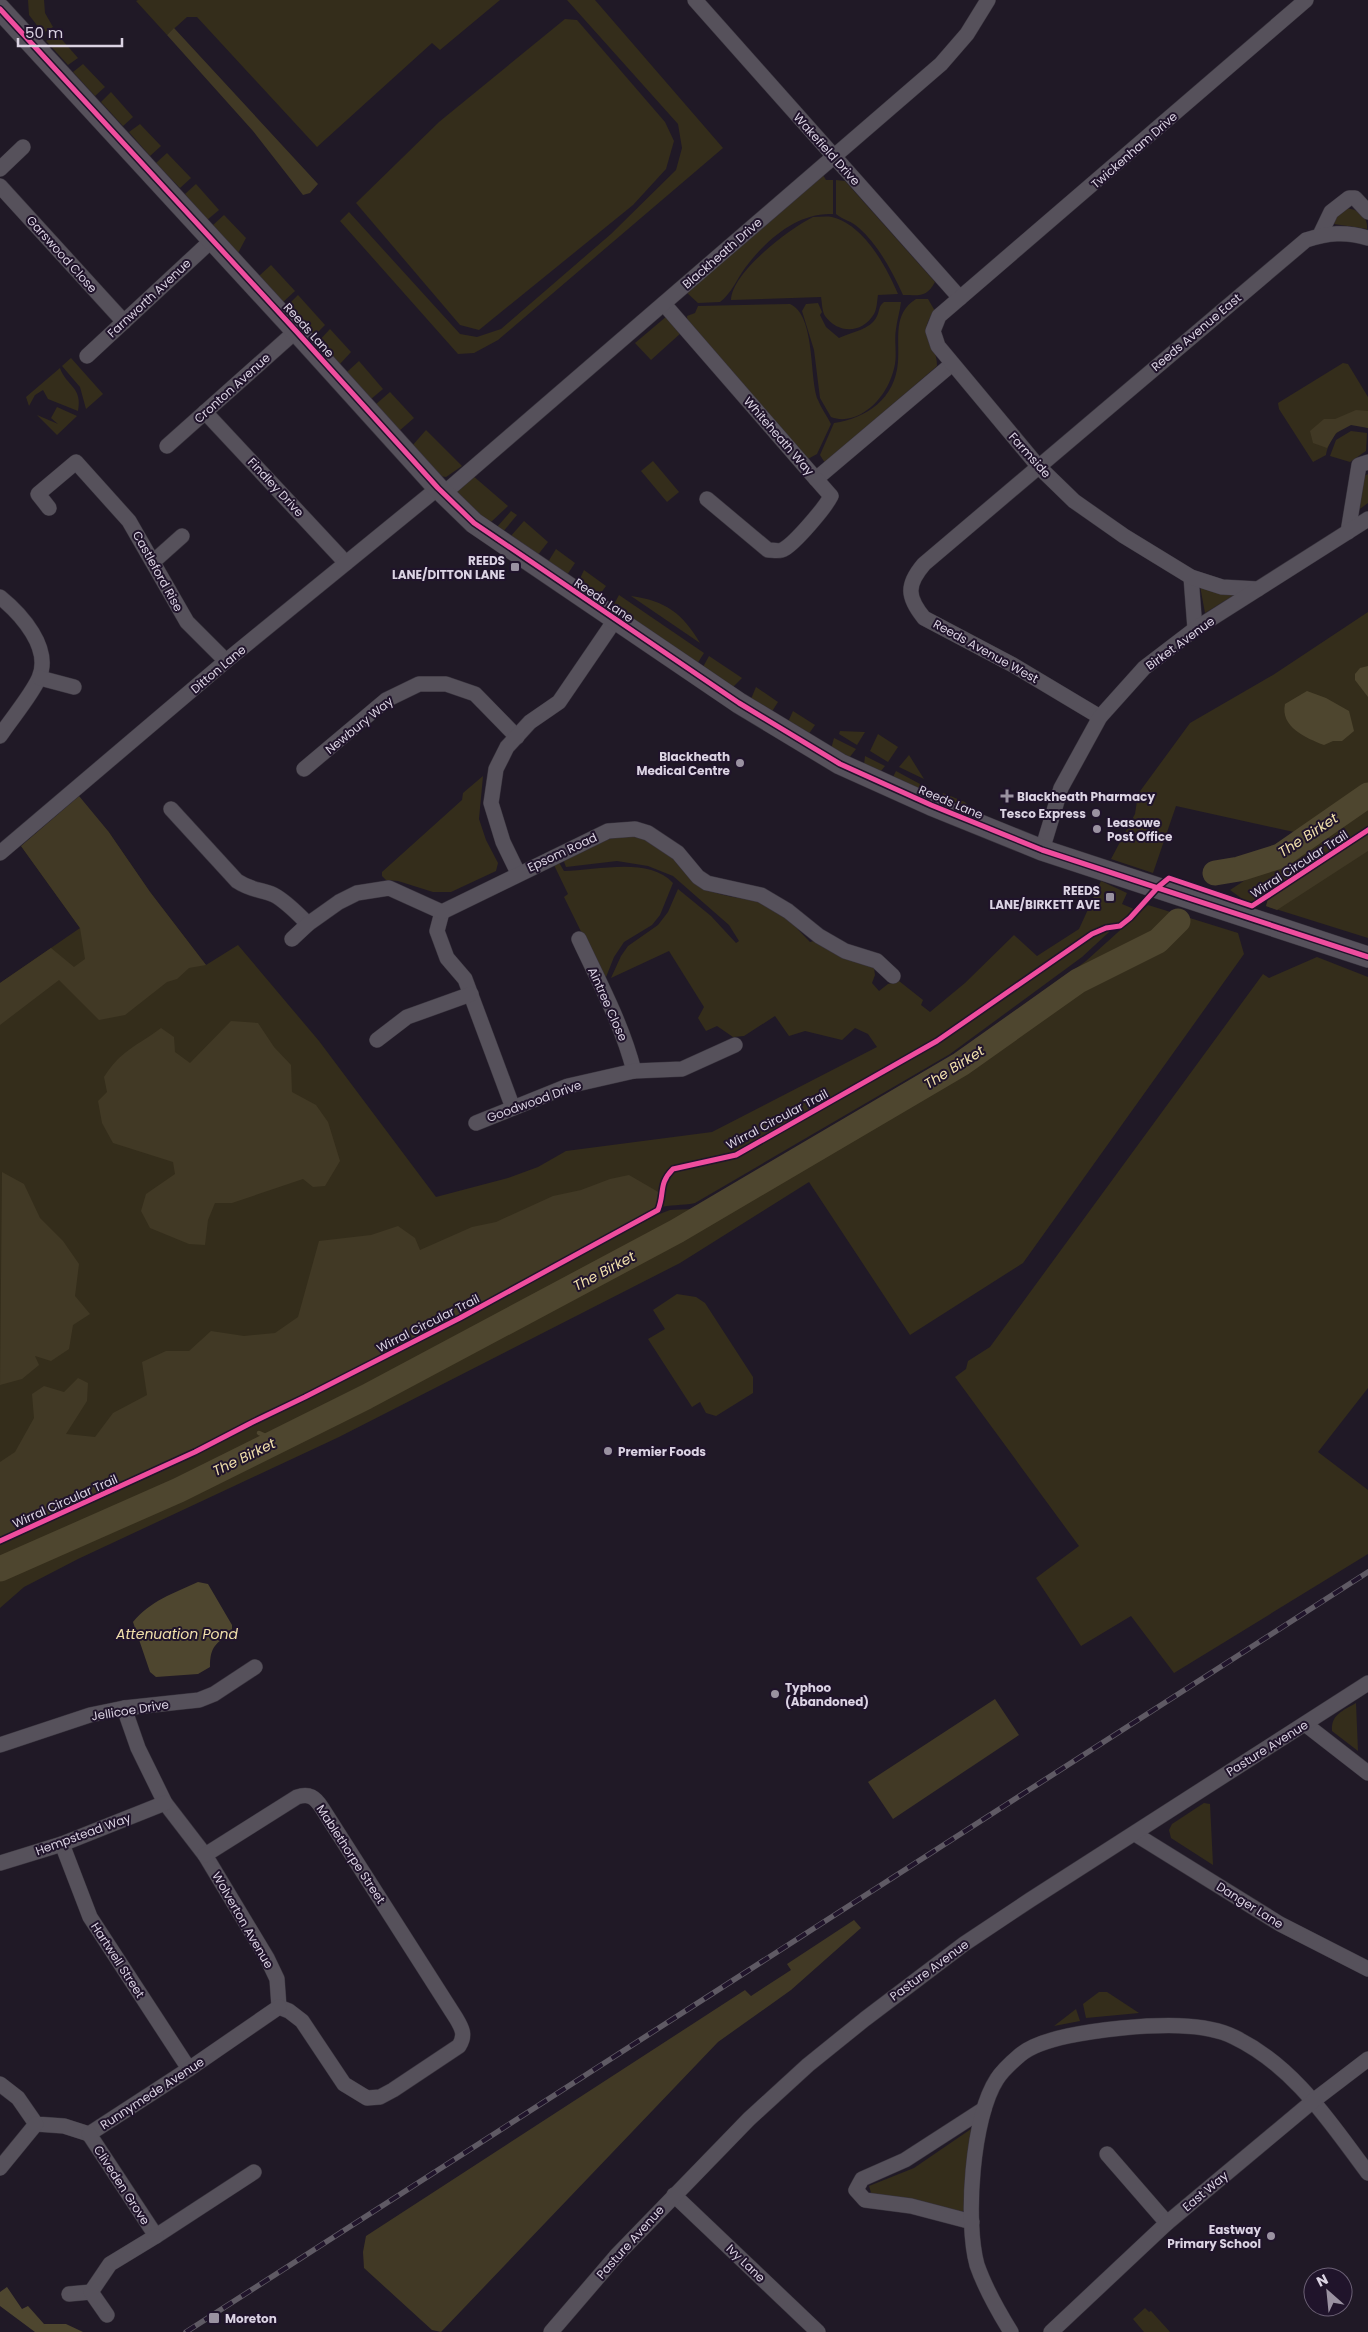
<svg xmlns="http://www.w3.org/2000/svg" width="1368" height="2332" viewBox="0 0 1368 2332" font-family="Poppins,sans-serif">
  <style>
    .green { fill: #342d1b }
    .forest { fill: #413925 }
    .water { fill: #4e462f }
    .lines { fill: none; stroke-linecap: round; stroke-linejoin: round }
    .stream { stroke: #4e462f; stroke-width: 4.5 }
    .river { stroke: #4e462f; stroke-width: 25 }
    .street-casing { stroke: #38333d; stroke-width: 16 }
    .secondary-casing { stroke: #38333d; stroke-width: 22 }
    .street { stroke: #56515b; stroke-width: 15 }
    .secondary { stroke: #56515b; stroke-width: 21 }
    .rail-casing { stroke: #5f5a64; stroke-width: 5.5 }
    .rail { stroke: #20142b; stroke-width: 4; stroke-dasharray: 11; stroke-linecap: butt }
    .cycleway-casing { stroke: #20142b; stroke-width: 8 }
    .cycleway { stroke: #ef4d9e; stroke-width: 5 }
    .poi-dot { fill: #9a92a1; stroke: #20142b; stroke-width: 2 }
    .labels { text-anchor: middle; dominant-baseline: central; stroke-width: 4; stroke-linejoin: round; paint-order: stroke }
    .street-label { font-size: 12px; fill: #dbd3e3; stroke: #20142b }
    .poi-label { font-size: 12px; font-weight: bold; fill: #dbd3e3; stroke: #20142b; text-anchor: end }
    .water-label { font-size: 14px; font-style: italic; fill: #f1e0ab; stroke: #20142b }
  </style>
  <rect width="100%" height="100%" fill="#201926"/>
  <!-- green -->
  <g class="green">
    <polygon points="28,0 44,0 45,13 53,27 43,33 29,15"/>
    <polygon points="138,0 500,0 440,50 432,43 317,147 197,17 187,17 167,35 136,1"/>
    <polygon points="567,0 595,0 723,148 498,340 474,353 458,354 340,221 349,212 460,334 477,337 501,329 611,234 676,170 682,148 678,124"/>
    <polygon points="565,19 577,20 665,122 674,141 666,169 633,205 479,330 460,325 356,203 439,122"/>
    <polygon points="56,33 78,58 68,65 46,41"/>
    <polygon points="83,64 105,87 95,96 73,72"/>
    <polygon points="111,92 133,117 123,126 101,102"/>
    <polygon points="140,124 161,146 150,156 129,132"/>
    <polygon points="167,153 191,178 180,188 156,163"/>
    <path d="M823,175L826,180H833V214C797,212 765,241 745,268C737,279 731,294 720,302L698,303L685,291Z"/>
    <path d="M836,180L845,181L935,282C926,298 920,295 903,295C892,271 879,246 859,228C852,221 843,220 836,214Z"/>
    <polygon points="196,184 219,210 207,220 185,194"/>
    <path d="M1343,208C1355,208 1368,214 1367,229L1334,224L1337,213Z"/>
    <polygon points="224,215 246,238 238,253 213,225"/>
    <path d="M813,217C819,217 826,216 832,217C864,225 886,266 898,294L878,295C877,301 877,309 874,314C862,334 838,334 825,316C822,311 822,303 821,297L731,300C732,272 789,229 813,217Z"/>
    <polygon points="271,265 295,291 283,302 259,276"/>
    <polygon points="298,295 325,325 314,336 287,306"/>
    <path d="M916,299H928L935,311C914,335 938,343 937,366L825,463L820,455L834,423C867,418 895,399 898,362C900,339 892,314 916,299Z"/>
    <path d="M884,302H901C900,311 897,320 896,329C894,340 897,353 895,364C891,385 879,404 861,414C851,419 841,421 831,417L820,398L814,350L802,311L806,304L818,303L822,312L820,315L826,327L839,338C851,332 871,330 877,316C880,310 878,307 884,302Z"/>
    <path d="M790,304C816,315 809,379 818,400C821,408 827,416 831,424L817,454L806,460L688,325L687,316L695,313L698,306Z"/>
    <polygon points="667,316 682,332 651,360 635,343"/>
    <polygon points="330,329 351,352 339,365 318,342"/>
    <polygon points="71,358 103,394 86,409 80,387 62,366"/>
    <polygon points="359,361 383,389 371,399 347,372"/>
    <path d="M1343,363L1348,364L1368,397V428C1364,427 1356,424 1351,425C1337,427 1328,443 1326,455L1313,462L1279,409L1278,403Z"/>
    <path d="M60,368C66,386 83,387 78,411L48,399L43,390L35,395L29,406L26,397Z"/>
    <polygon points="390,392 414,418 399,431 375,405"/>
    <polygon points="57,407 77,416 57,435 37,415 58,424 51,418"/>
    <polygon points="426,430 462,466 446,477 439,476 412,446"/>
    <polygon points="1351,431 1367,433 1366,451 1350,462 1330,456 1336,440"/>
    <polygon points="653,461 679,492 667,502 641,471"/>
    <polygon points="1368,474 1368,503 1357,511 1362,477"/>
    <polygon points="472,475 508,506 490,523 460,500 457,490"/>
    <polygon points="511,511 517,515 502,533 497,527"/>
    <polygon points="524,521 548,542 537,556 510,537"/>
    <polygon points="556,549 575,563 567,575 548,562"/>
    <polygon points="584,570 606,586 598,597 578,583"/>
    <polygon points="1200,586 1210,591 1234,595 1205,613"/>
    <polygon points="619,595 704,653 697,664 612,608"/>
    <path d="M631,596C666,601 682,613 700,643Z"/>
    <polygon points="1368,612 1368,830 1252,906 1230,890 1305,841 1303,834 1176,806 1153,873 1111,859 1135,814 1138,794 1190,723 1273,675"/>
    <polygon points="709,656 742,678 732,688 703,667"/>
    <polygon points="756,687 778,702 771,713 751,699"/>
    <polygon points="793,711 815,725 808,735 788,722"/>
    <polygon points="840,731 865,732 857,745 839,734"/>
    <polygon points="878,734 898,747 888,762 870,751"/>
    <polygon points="834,738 856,749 849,758 831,749"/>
    <polygon points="909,755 924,779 899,767"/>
    <polygon points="865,756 885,766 881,771 864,765"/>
    <polygon points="896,771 920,784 919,789 893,777"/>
    <polygon points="483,776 479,819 486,840 498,863 496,871 451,892 433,892 398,881 386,880 382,876 382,872 462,800 463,793"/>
    <polygon points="943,793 965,802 969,807 942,797"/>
    <path d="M108,831L150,892L206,965L238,945L319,1041L436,1197L508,1178L538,1167L566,1151L712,1132L877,1047L868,1034L855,1028L842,1040L805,1031L789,1036L775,1016L744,1036L733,1037L717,1026L706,1031L698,1018L704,1007L669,951L611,978L621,956L628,946L658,925L668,912L678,889L711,916L736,943L739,941L729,925L673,876L648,866L617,861L566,867L563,859C600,841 631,822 669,853C680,862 688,878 700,886C714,896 746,898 763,903C782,910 796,928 810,942L817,940L874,968L875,975L872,983L879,991L888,984L899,981L923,1000L921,1005L930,1012L965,983L1014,935L1037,956L1079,929L1101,881L1127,893L1122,904L1134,909L1082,957L950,1054L695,1203C682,1206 670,1204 658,1208L459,1316L194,1450L0,1538V983L80,928L21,846Z"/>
    <polygon points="1368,834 1368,938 1266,906 1268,899"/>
    <path d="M558,861L564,871C596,871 648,856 673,883L660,915L652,925L624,942L614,957L606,977L600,970L564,897L568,894L554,865Z"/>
    <polygon points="1148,905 1238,933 1244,954 1023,1263 910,1335 809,1182 680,1263 339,1437 78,1559 24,1587 0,1608 0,1544 160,1472 365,1370 657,1215 670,1210 694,1209 952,1059 1086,961"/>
    <polygon points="1317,957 1368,977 1368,1388 1318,1452 1368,1490 1368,1554 1174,1673 1131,1616 1081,1646 1036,1578 1079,1546 955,1377 966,1369 968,1361 990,1347 1263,974 1269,978"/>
    <polygon points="677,1294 696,1297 705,1303 753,1377 753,1393 716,1416 706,1413 700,1402 692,1407 648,1339 665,1329 653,1310"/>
    <path d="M1356,1703L1358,1751L1332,1731C1331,1714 1343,1711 1356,1703Z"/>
    <polygon points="1204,1803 1210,1804 1213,1865 1171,1838 1169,1830 1172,1824"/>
    <polygon points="1099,1992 1107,1992 1139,2013 1086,2018 1083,2004"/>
    <polygon points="1076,2009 1080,2021 1054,2026"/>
    <polygon points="971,2129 964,2210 960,2213 895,2196 872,2196 869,2186 914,2168"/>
    <polygon points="1145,2308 1149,2312 1151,2311 1170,2332 1144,2332 1133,2319"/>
  </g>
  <!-- forest -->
  <g class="forest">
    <polygon points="174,28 318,184 310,193 303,195 253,131 167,35"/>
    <polygon points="1356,410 1368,411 1368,428 1351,425 1336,433 1327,448 1313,443 1310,431 1324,419 1335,419"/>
    <polygon points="79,796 108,831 150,892 206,965 189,968 177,979 167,982 125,1015 99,1020 59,980 0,1025 0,983 51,948 74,967 85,959 80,928 21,846"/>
    <polygon points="1368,834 1368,851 1277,910 1266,906 1268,899"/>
    <path d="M231,1021L258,1023L274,1047L291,1065L292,1092L316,1105L328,1122L340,1161L325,1186L313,1187L303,1179L232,1203H215L208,1220L205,1245L189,1244L150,1228L141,1211L146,1194L175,1174L173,1162L113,1143L102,1123L98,1101L107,1092L104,1077C121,1050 137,1046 161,1028L174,1037L175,1052L190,1063Z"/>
    <polygon points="2,1172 24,1184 40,1218 63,1241 79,1264 75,1296 90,1314 73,1325 69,1349 51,1361 35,1356 39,1365 22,1379 0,1385"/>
    <polygon points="629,1175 660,1193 658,1208 459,1316 194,1450 0,1538 0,1462 15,1452 34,1418 32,1394 44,1386 64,1392 78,1378 88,1383 87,1401 66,1434 95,1437 113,1413 147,1395 142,1362 166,1351 189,1351 211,1331 244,1336 275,1333 298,1317 319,1241 371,1235 398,1226 415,1238 420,1250 472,1227 496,1222 553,1196 581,1190 610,1179"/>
    <polygon points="995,1699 1019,1735 893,1819 868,1782"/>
    <polygon points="854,1920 861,1928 791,1990 718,2042 441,2332 432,2330 364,2268 363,2252 366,2236 745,1990 751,1996 791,1970 787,1964"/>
  </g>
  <!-- water -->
  <g class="water">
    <polygon points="1368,666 1368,697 1355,680 1355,674 1360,668"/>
    <path d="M1307,691L1326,698L1349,711L1354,731L1342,741H1333L1324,745C1306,738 1280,727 1285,704Z"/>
    <path d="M198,1582L208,1584L232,1625V1631C216,1644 210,1646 210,1667L198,1674L156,1677L150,1672L133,1622C150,1601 174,1593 198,1582Z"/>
    <polygon points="7,2287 22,2309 28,2306 44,2324 66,2324 83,2332 35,2332 0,2306 0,2292"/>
  </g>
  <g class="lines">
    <!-- stream -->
    <polyline class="stream" points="259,1433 277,1441"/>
    <!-- river -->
    <g class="river">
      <polyline points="1215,873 1239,869 1280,856 1368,795"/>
      <polyline points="0,1569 179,1490 366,1397 677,1231 961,1064 1078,981 1158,941 1178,921"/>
    </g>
    <defs>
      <g id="street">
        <polyline points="695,0 960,298"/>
        <polyline points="0,169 23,147"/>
        <polyline points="0,186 124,322"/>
        <polyline points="1320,235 1331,212 1349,198 1355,198 1368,212"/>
        <polyline points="664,304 816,479 952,364"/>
        <polyline points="87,356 212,240"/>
        <polyline points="205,412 346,563"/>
        <polyline points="167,446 296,331"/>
        <polyline points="443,494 941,64 967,34 988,0"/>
        <path d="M707,499L768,550C773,550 780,552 784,549C795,543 825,508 831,496L816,479"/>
        <polyline points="49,508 38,494 76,462 129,521 187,622 226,661"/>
        <polyline points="1348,532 1359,465 1368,462"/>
        <polyline points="154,561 182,536"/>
        <polyline points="1191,577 1195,629"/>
        <polyline points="1258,589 1222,587 1191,577 1124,536 1074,501 1038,466 938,346 933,331 939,316 1306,0"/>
        <path d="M0,597C21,614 52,648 39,678C31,696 11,719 0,736"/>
        <polyline points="40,678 74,687"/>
        <path d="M1100,717L1013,665L924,618C907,597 906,585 924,564L1306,240C1328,233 1345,231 1368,238"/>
        <polyline points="304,769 386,700 419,684 446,684 475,694 517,737"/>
        <path d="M171,809L237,881C252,891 261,889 274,895C287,902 298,914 308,924"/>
        <polyline points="1042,850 1061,788 1100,717 1144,668 1195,629 1368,519"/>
        <polyline points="0,853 226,661 438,488"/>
        <polyline points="518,873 503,842 491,803 496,769 507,747 530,722 559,702 615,620"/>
        <polyline points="442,912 437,931 447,958 465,979 513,1108"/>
        <polyline points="292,939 308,924 339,902 357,893 389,888 442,912 608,831 635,829 648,833 678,853 698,877 707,883 761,895 788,911 819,936 845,951 877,961 893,976"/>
        <path d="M579,939C599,982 622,1024 634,1071"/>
        <polyline points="377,1040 407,1017 471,994"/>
        <polyline points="476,1123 568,1086 634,1071 682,1069 735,1045"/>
        <polyline points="124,1708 138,1748 165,1803 205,1855 267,1958 277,1979 279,2007"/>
        <polyline points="1305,1724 1368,1773"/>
        <polyline points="0,1745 90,1715 124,1708 199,1700 214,1694 255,1667"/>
        <polyline points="1135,1834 1280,1924 1368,1969"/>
        <polyline points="62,1844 90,1917 189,2069"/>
        <path d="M205,1855L297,1797C309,1793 315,1797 322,1808L456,2018C462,2028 466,2035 459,2046L393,2090L380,2097L367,2098L344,2084L302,2021L289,2011L279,2007"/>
        <polyline points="0,1863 62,1844 165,1803"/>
        <polyline points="0,2084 18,2098 36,2124 64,2126 89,2134 189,2069 279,2007"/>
        <polyline points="89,2134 156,2236 254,2172"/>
        <polyline points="1107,2154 1167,2223"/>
        <polyline points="0,2168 36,2124"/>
        <polyline points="674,2195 818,2332"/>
        <polyline points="972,2222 911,2206 865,2200 856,2190 862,2179 905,2160 984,2109"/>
        <polyline points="69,2294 91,2292"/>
        <polyline points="107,2315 91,2292 110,2264 156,2236"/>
        <polyline points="551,2332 618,2254 749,2119 808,2065 865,2019 964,1944 1030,1900 1368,1683"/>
        <path d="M1011,2332C998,2311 985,2288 977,2265C965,2222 972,2117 997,2079C1002,2071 1013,2061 1020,2055C1041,2037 1094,2031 1122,2028C1155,2025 1204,2022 1234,2037C1294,2066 1329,2121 1368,2173"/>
        <polyline points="1051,2332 1167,2223 1313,2101 1368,2059"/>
      </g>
      <polyline id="secondary" points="0,9 296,331 438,488 474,523 739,703 840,764 931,805 1042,850 1368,957"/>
    </defs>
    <!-- street casing -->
    <use href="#street" class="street-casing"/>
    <!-- secondary casing -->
    <use href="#secondary" class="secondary-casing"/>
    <!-- street -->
    <use href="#street" class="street"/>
    <!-- secondary -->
    <use href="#secondary" class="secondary"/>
    <defs>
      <polyline id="rail" points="186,2332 1368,1572"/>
    </defs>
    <!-- rail casing -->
    <use href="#rail" class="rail-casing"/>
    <!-- rail -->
    <use href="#rail" class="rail"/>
    <defs>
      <g id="cycleway">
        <polyline points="0,9 296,331 438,488 474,523 739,703 840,764 931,805 1042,850 1368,957"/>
        <path d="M0,1541L195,1452L251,1423L305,1397L460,1318L658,1210C665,1193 658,1184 673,1169L736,1155L937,1041L1092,934L1106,928L1120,926L1130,918L1158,887L1169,878L1252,906L1368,830"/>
      </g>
    </defs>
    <!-- cycleway casing -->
    <use href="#cycleway" class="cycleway-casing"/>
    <!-- cycleway -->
    <use href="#cycleway" class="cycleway"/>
  </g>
  <!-- markers -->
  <g class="poi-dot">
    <rect x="510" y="562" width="10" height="10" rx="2.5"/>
    <circle cx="740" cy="763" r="5"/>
    <path d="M1004.5 788.5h5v5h5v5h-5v5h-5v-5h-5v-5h5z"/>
    <circle cx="1096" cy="813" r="5"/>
    <circle cx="1097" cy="829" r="5"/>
    <rect x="1105" y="892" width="10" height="10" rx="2.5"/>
    <circle cx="608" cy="1451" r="5"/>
    <circle cx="775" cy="1694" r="5"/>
    <circle cx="1271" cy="2236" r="5"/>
    <rect x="208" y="2312" width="12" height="12" rx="2.5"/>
  </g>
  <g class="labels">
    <!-- street labels -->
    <g class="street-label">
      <text transform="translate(827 149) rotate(48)">Wakefield Drive</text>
      <text transform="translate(1134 150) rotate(-41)">Twickenham Drive</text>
      <text transform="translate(722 253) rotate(-41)">Blackheath Drive</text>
      <text transform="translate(62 254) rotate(48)">Garswood Close</text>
      <text transform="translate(149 298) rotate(-43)">Farnworth Avenue</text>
      <text transform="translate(309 330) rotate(48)">Reeds Lane</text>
      <text transform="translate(1196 332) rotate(-40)">Reeds Avenue East</text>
      <text transform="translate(232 388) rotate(-42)">Cronton Avenue</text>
      <text transform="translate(779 436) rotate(49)">Whiteheath Way</text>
      <text transform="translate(1030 455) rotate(48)">Farmside</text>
      <text transform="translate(276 487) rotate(47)">Findley Drive</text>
      <text transform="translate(158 571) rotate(61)">Castleford Rise</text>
      <text transform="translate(604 600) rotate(34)">Reeds Lane</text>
      <text transform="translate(1180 643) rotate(-36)">Birket Avenue</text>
      <text transform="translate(986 651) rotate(29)">Reeds Avenue West</text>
      <text transform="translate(218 669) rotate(-40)">Ditton Lane</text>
      <text transform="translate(359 725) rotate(-39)">Newbury Way</text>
      <text transform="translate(951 802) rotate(23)">Reeds Lane</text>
      <text transform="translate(562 852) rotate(-25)">Epsom Road</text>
      <text transform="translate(1299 864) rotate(-33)">Wirral Circular Trail</text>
      <text transform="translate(608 1004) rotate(66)">Aintree Close</text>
      <text transform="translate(534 1101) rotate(-20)">Goodwood Drive</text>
      <text transform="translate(777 1119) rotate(-28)">Wirral Circular Trail</text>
      <text transform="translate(428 1323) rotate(-27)">Wirral Circular Trail</text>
      <text transform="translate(65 1501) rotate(-24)">Wirral Circular Trail</text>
      <text transform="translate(130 1710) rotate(-9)">Jellicoe Drive</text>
      <text transform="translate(1267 1748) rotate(-32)">Pasture Avenue</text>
      <text transform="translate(83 1834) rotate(-20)">Hempstead Way</text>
      <text transform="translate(351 1854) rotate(57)">Mablethorpe Street</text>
      <text transform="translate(1250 1905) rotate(32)">Danger Lane</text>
      <text transform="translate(243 1920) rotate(60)">Wolverton Avenue</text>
      <text transform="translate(118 1960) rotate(57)">Hartwell Street</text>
      <text transform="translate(929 1970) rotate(-36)">Pasture Avenue</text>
      <text transform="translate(152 2093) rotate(-33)">Runnymede Avenue</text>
      <text transform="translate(122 2185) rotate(57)">Cliveden Grove</text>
      <text transform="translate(1205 2191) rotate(-40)">East Way</text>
      <text transform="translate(630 2242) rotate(-48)">Pasture Avenue</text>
      <text transform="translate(746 2263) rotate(44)">Ivy Lane</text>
    </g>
    <!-- poi labels -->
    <g class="poi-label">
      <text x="505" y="560">REEDS<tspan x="505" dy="14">LANE/DITTON LANE</tspan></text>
      <text x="730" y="756">Blackheath<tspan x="730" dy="14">Medical Centre</tspan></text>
      <text x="1017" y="796" text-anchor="start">Blackheath Pharmacy</text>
      <text x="1086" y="813">Tesco Express</text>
      <text x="1107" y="822" text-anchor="start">Leasowe<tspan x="1107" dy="14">Post Office</tspan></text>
      <text x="1100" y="890">REEDS<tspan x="1100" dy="14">LANE/BIRKETT AVE</tspan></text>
      <text x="618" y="1451" text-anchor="start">Premier Foods</text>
      <text x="785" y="1687" text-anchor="start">Typhoo<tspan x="785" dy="14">(Abandoned)</tspan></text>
      <text x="1261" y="2229">Eastway<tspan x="1261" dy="14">Primary School</tspan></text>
      <text x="225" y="2318" text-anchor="start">Moreton</text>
    </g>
    <!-- water labels -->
    <g class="water-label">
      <text transform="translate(1308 835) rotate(-33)">The Birket</text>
      <text transform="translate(954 1067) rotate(-32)">The Birket</text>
      <text transform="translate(604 1271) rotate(-28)">The Birket</text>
      <text transform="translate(244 1457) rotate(-26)">The Birket</text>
      <text x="177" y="1634">Attenuation Pond</text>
    </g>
  </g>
  <!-- north arrow -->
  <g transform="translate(1328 2292) rotate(333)"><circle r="24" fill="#20142b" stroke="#6b6075"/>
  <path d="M0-4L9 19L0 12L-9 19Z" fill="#9a92a1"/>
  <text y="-8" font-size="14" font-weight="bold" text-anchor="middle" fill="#dbd3e3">N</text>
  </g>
  <!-- scale -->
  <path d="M18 38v8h104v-8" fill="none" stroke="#dbd3e3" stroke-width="2.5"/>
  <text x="25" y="38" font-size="15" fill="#dbd3e3" stroke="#20142b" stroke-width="4" paint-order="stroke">50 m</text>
</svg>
